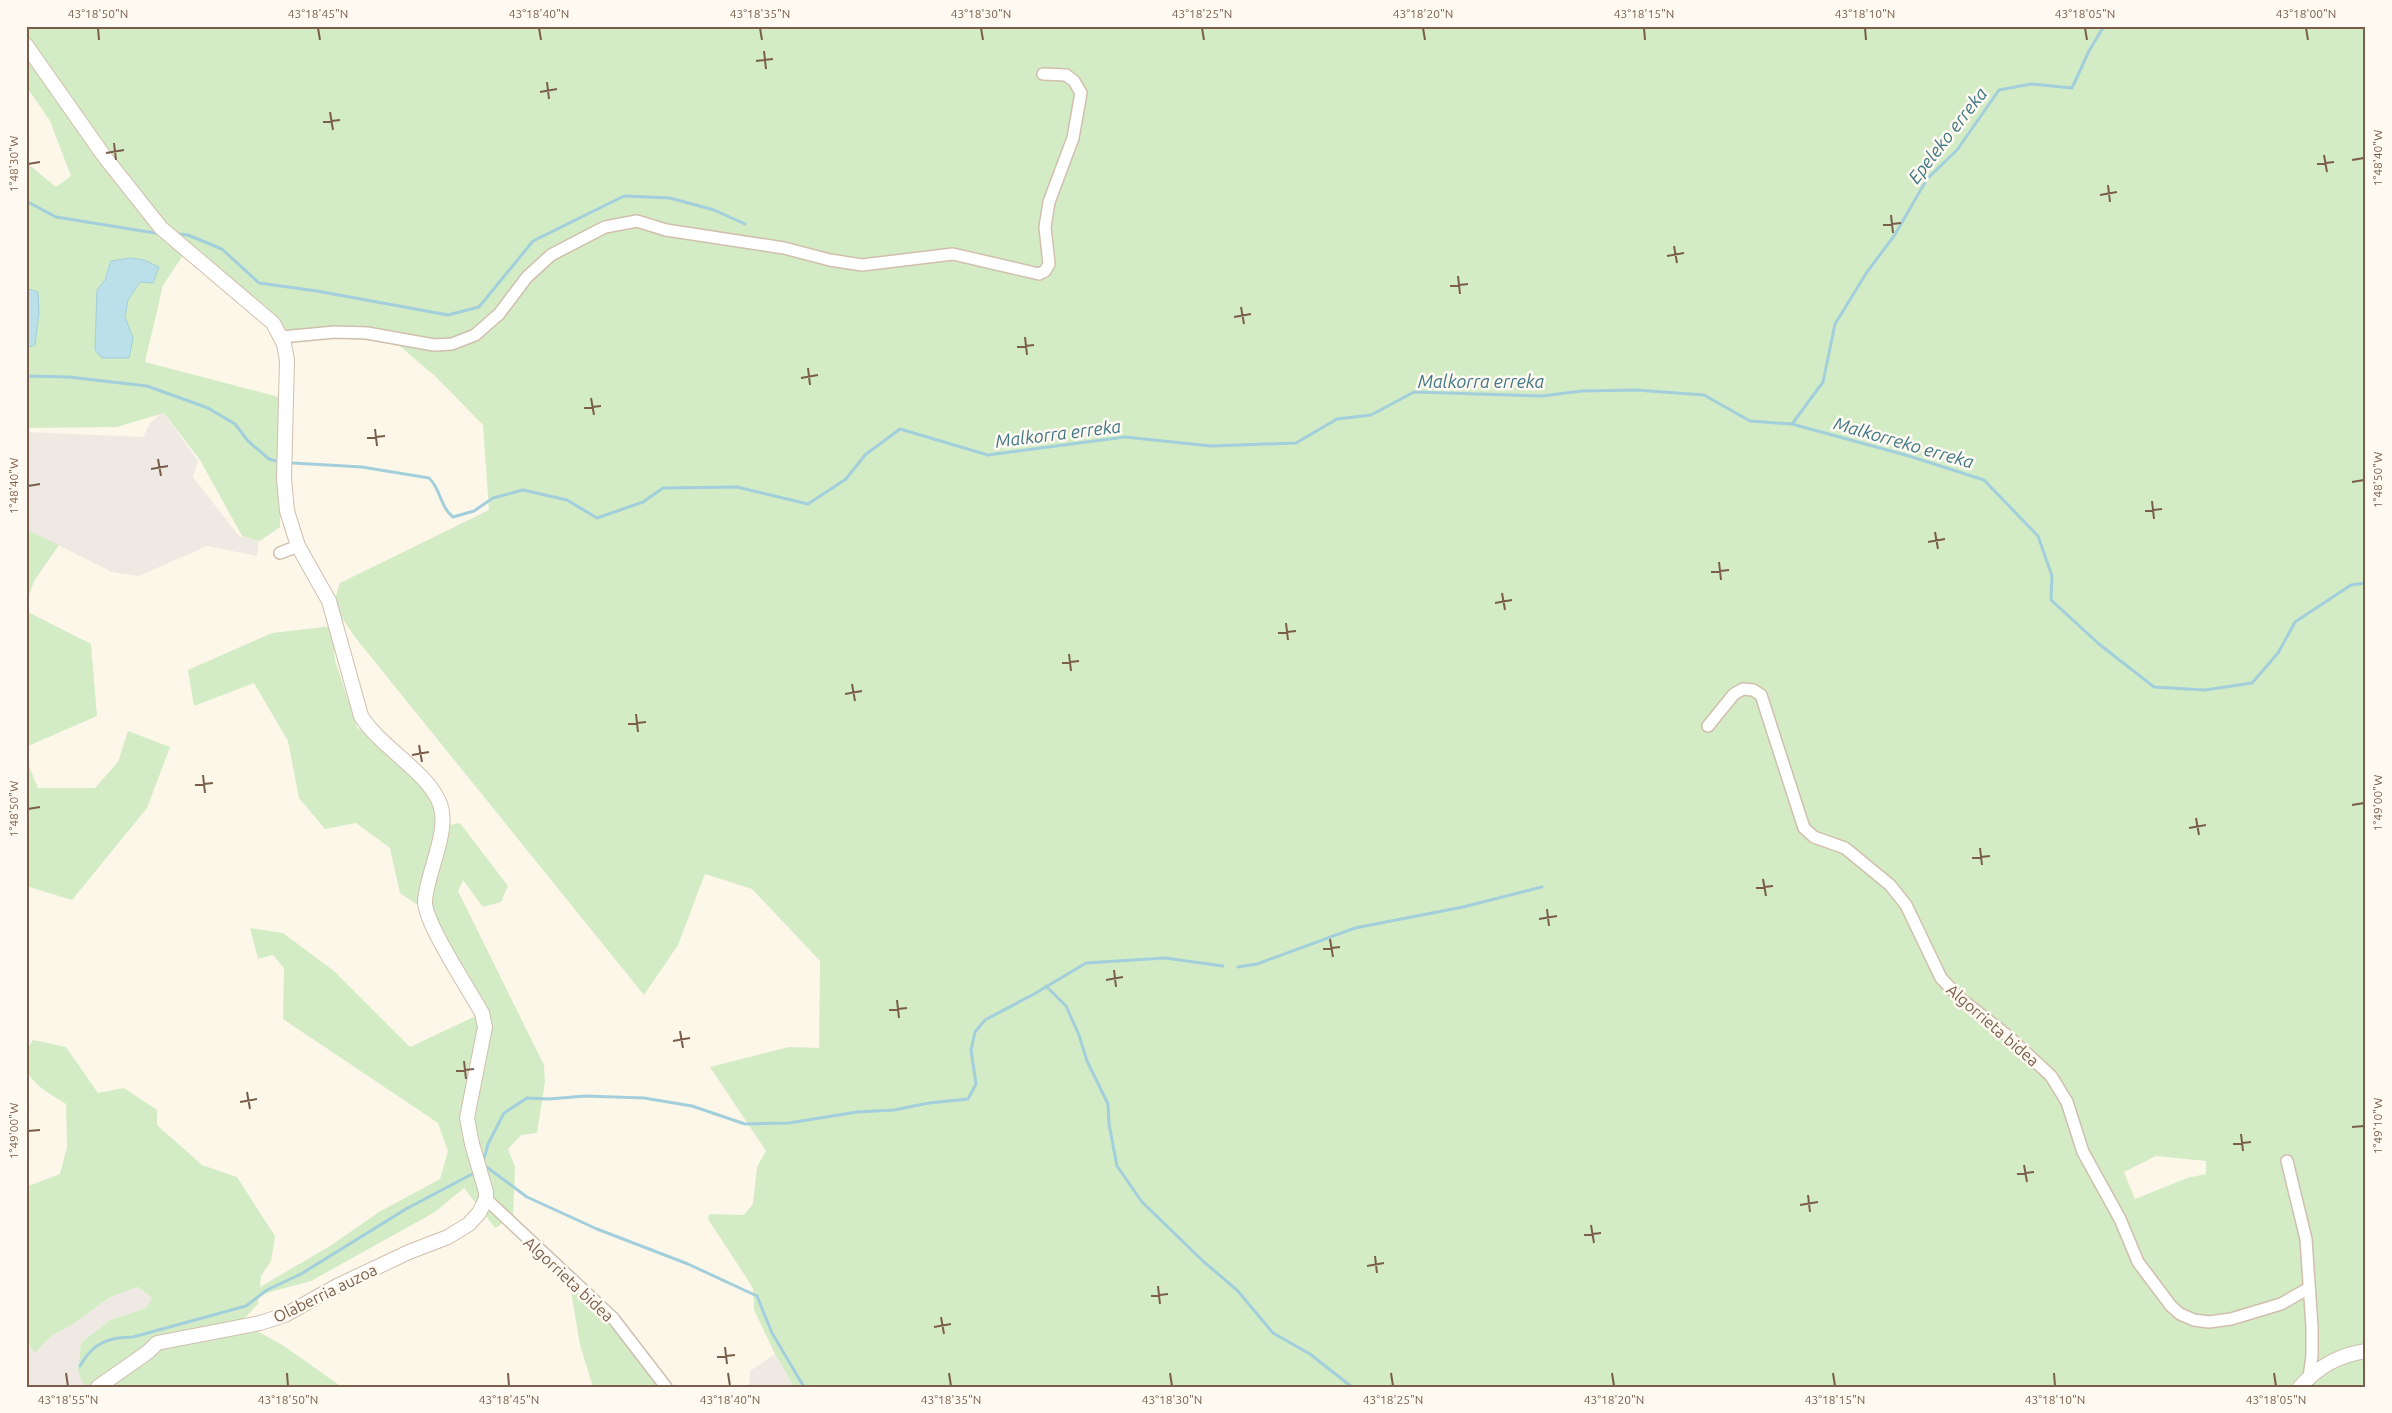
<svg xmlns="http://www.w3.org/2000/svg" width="2392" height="1413" viewBox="0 0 2392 1413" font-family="Ubuntu,sans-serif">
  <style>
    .industrial { fill: #eee9e2 }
    .green { fill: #d3ecc6; fill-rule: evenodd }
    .water { fill: #bce0e9; stroke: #a2cfdb }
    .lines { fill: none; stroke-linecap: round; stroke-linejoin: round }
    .stream { stroke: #a2cfdb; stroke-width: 3 }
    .minor-casing { stroke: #d1bfad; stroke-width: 14 }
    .tertiary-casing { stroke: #d1bfad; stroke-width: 16 }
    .minor { stroke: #fff; stroke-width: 11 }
    .tertiary { stroke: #fff; stroke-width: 14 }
    .ticks { fill: none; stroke: #7a5e4b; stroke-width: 2 }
    .labels { text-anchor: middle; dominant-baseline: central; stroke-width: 5; stroke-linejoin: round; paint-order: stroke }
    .street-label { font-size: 16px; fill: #7a5e4b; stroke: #fffaf1 }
    .water-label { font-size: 18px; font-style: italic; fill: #407787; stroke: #fffaf1 }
    .neatline { fill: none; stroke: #7a5e4b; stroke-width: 2 }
    .ticks-label { font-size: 12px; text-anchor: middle; fill: #7a5e4b }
  </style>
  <rect width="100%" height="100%" fill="#fdf7e9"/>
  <!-- industrial -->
  <g class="industrial">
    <polygon points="163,412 198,461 193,477 239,536 259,541 257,556 207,546 139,576 112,572 26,529 26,432 143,437 150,423"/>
    <polygon points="138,1287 152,1298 146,1308 110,1320 81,1343 78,1370 84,1387 26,1387 26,1340 35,1352 51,1336 73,1324 110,1297"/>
    <polygon points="775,1354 794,1387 749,1387 750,1371"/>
  </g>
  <!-- green -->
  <g class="green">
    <path d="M26,26H2366V1387H794L775,1354L754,1310L753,1288L708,1219L709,1214L744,1215L753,1204L757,1167L766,1151L710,1067L789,1047L819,1048L820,961L752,889L705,874L678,945L644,995L354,636L333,604L340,583L489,510L483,425L435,376L389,337H287L262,303L184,254L163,285L145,362L279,397L280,527L260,541L242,536L200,460L164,413L117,427L26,428V162L56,187L71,176L50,121L26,86ZM2156,1156L2206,1161V1174L2187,1178L2135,1199L2124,1172Z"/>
    <polygon points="26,529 59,545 34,581 26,604"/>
    <polygon points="26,611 91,644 97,716 26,747"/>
    <path d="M332,626L335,660L357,727L423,785L445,826L460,823L508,886L501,902L483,907L463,880L458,891L544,1065L545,1082L537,1133L521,1135L508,1149L515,1167L513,1217L495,1228L464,1188L435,1212L311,1281L259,1295L258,1304L241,1322L284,1346L342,1387H84L78,1370L81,1343L110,1320L146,1308L152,1298L138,1287L110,1297L73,1324L51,1336L35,1353L26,1340V1187L60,1174L67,1147L66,1104C42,1089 10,1073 33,1040L66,1047L98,1093L124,1088L157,1110V1125L202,1165L237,1177L275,1236L271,1261L261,1276L260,1287L330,1246L379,1212L440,1179L448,1151L438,1123L283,1019L284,968L273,955L258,959L250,928L283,933L334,971L410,1047L482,1013L422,908L400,893L390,848L356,823L325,829L299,798L288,741L254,683L194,706L188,670L272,633Z"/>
    <polygon points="128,731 170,747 147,808 72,900 26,886 26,759 38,788 95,788 118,762"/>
    <polygon points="575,1284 591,1299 665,1387 593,1387 580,1345 571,1292"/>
  </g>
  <!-- water -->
  <g class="water">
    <polygon points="130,258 144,260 159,267 153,283 140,282 128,300 125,317 133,338 129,358 102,358 95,350 97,290 105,280 111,261"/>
    <polygon points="26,288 38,292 39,313 35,345 26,348"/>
  </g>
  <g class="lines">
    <!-- stream -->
    <g class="stream">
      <polyline points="26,201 56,217 155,233"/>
      <polyline points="180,234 188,235 222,249 259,283 317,291 448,315 479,307 533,241 624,196 670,198 714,210 745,224"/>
      <polyline points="26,376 69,377 147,386 208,408 235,424 248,441 269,459 276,461"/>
      <polyline points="1792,424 1823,382 1835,324 1867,272 1894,236 1927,179 1957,150 1999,90 2031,84 2072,88 2089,51 2104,26"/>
      <path d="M293,463L362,467L429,478C441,489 440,507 453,517L474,511L493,498L523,490L567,500L597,518L643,502L663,488L737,487L808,504L846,479L865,455L900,429L988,455L1125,437L1211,446L1296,443L1337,419L1371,415L1414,392L1542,396L1582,391L1636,390L1704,395L1750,421L1792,424L1909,456L1984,480L2038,536L2052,576L2051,600L2099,644L2154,687L2205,690L2252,683L2278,653L2295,622L2351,585L2366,583"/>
      <polyline points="1238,967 1257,964 1355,928 1463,907 1542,887"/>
      <polyline points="1046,986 1066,1006 1079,1035 1087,1061 1108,1104 1109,1124 1117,1166 1142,1202 1204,1262 1237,1290 1273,1333 1310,1354 1352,1387"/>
      <polyline points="483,1162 488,1144 504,1113 527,1098 549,1099 585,1096 644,1098 692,1106 745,1124 789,1123 857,1112 894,1110 929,1103 968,1099 976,1084 971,1050 975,1032 985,1020 1034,994 1086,963 1165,958 1223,966"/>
      <polyline points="484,1165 527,1197 597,1229 688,1264 757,1296 772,1333 804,1387"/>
      <path d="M80,1366C92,1344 107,1337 133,1337L246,1306L267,1290L301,1274L406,1209L472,1174"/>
    </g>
    <defs>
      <g id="minor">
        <polyline points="281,337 335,332 367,333 434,345 452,344 475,335 499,314 527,277 551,255 605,227 637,221 666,230 784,248 830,260 862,265 953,254 1039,274 1045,271 1049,264 1045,227 1049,202 1073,138 1081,93 1074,81 1066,75 1043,74"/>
        <polyline points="280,553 298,546"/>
        <polyline points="1708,726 1734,694 1743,689 1753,690 1761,695 1804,828 1814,837 1845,848 1890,885 1906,905 1941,978 1961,999 2009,1037 2051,1076 2067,1102 2083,1152 2120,1219 2138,1262 2171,1306 2180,1314 2194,1320 2209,1322 2231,1319 2281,1304 2309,1288"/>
        <polyline points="2287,1161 2306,1239 2312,1327 2312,1356 2309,1377"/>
        <polyline points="486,1199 613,1318 666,1387"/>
      </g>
      <g id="tertiary">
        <path d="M26,45L104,156L161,228L273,323L284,344L287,360L284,479L287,511L298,546L329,601L361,716C380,747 428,772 440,804C450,831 427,872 425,901C424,922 470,991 482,1013L485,1027L467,1118L472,1144L486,1192V1199L479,1213L469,1224L448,1237L409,1252L337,1286L285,1315L260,1323L157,1343L148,1352L98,1387"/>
        <path d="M2300,1387C2318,1367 2338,1355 2366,1351"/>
      </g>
    </defs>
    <!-- minor casing -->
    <use href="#minor" class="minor-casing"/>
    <!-- tertiary casing -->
    <use href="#tertiary" class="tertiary-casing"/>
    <!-- minor -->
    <use href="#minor" class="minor"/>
    <!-- tertiary -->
    <use href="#tertiary" class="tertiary"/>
  </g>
  <!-- ticks -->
  <path class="ticks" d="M98,28L99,40M318,28L320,40M539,28L541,40M760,28L762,40M981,28L983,40M1202,28L1204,40M1423,28L1425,40M1644,28L1645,40M1865,28L1866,40M2085,28L2087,40M2306,28L2308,40M764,51L766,69M756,61L773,59M547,82L549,99M540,92L557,89M330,112L333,130M323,122L340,120M114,143L116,160M106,153L124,150M2324,155L2327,172M2352,160L2364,158M28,164L40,162M2317,164L2334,162M2108,185L2110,202M2100,195L2117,192M1891,215L1893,233M1883,225L1901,223M1674,246L1677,263M1667,256L1684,253M1458,276L1460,294M1450,286L1468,284M1241,307L1244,324M1234,317L1251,314M1025,337L1027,355M1017,347L1034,345M808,368L810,385M801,378L818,375M591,398L594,415M584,408L601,406M375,429L377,446M367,438L385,436M158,459L161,476M151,469L168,466M2352,482L2364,480M28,486L40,484M2152,501L2154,519M2145,511L2162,509M1935,532L1938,549M1928,542L1945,539M1719,562L1721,580M1711,572L1729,570M1502,593L1505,610M1495,603L1512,600M1286,623L1288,640M1278,633L1296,631M1069,654L1071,671M1062,663L1079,661M852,684L855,701M845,694L862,691M636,714L638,732M628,724L646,722M419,745L422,762M412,755L429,752M203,775L205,793M195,785L213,783M2352,805L2364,803M28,809L40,807M2196,818L2199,835M2189,828L2206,825M1980,848L1982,865M1972,858L1990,856M1763,879L1766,896M1756,888L1773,886M1547,909L1549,926M1539,919L1557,916M1330,939L1333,957M1323,949L1340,947M1114,970L1116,987M1106,980L1123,977M897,1000L899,1018M889,1010L907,1008M680,1031L683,1048M673,1041L690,1038M464,1061L466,1079M456,1071L474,1069M247,1092L250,1109M240,1102L257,1099M2352,1127L2364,1126M28,1131L40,1130M2241,1134L2243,1151M2233,1144L2251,1142M2024,1165L2027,1182M2017,1174L2034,1172M1808,1195L1810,1212M1800,1205L1818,1202M1591,1225L1594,1243M1584,1235L1601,1233M1375,1256L1377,1273M1367,1266L1384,1263M1158,1286L1160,1304M1151,1296L1168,1294M941,1317L944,1334M934,1327L951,1324M725,1347L727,1364M717,1357L735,1355M66,1373L68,1386M287,1373L288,1386M508,1373L509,1386M728,1373L730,1386M949,1373L951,1386M1170,1373L1172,1386M1391,1373L1393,1386M1612,1373L1614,1386M1833,1373L1835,1386M2054,1373L2055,1386M2274,1373L2276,1386"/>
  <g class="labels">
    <!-- street labels -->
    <g class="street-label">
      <text transform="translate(1993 1025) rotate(41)">Algorrieta bidea</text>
      <text transform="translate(569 1279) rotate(43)">Algorrieta bidea</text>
      <text transform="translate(325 1293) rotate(-26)">Olaberria auzoa</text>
    </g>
    <!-- water labels -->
    <g class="water-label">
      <text transform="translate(1947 135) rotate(-52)">Epeleko erreka</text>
      <text x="1481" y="381">Malkorra erreka</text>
      <text transform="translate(1058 433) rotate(-7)">Malkorra erreka</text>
      <text transform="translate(1904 442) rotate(16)">Malkorreko erreka</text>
    </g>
  </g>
  <!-- border -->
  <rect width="2392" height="1413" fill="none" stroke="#fffaf1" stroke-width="55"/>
  <rect x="28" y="28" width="2336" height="1358" class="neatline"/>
  <g class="ticks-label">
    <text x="98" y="18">43°18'50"N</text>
    <text x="318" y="18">43°18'45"N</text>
    <text x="539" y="18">43°18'40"N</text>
    <text x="760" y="18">43°18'35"N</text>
    <text x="981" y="18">43°18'30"N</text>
    <text x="1202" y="18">43°18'25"N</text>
    <text x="1423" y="18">43°18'20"N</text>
    <text x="1644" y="18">43°18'15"N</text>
    <text x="1865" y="18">43°18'10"N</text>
    <text x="2085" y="18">43°18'05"N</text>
    <text x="2306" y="18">43°18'00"N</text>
    <text transform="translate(2378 158) rotate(-90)" y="4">1°48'40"W</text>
    <text transform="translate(14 164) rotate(-90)" y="4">1°48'30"W</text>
    <text transform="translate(2378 480) rotate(-90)" y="4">1°48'50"W</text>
    <text transform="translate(14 486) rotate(-90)" y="4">1°48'40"W</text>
    <text transform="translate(2378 803) rotate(-90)" y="4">1°49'00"W</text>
    <text transform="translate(14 809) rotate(-90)" y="4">1°48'50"W</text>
    <text transform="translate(2378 1126) rotate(-90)" y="4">1°49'10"W</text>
    <text transform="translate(14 1131) rotate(-90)" y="4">1°49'00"W</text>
    <text x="68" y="1404">43°18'55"N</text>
    <text x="288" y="1404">43°18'50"N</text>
    <text x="509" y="1404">43°18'45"N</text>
    <text x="730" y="1404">43°18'40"N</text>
    <text x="951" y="1404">43°18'35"N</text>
    <text x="1172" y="1404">43°18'30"N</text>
    <text x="1393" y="1404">43°18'25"N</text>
    <text x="1614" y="1404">43°18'20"N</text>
    <text x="1835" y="1404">43°18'15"N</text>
    <text x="2055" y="1404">43°18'10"N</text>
    <text x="2276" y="1404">43°18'05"N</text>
  </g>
</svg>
